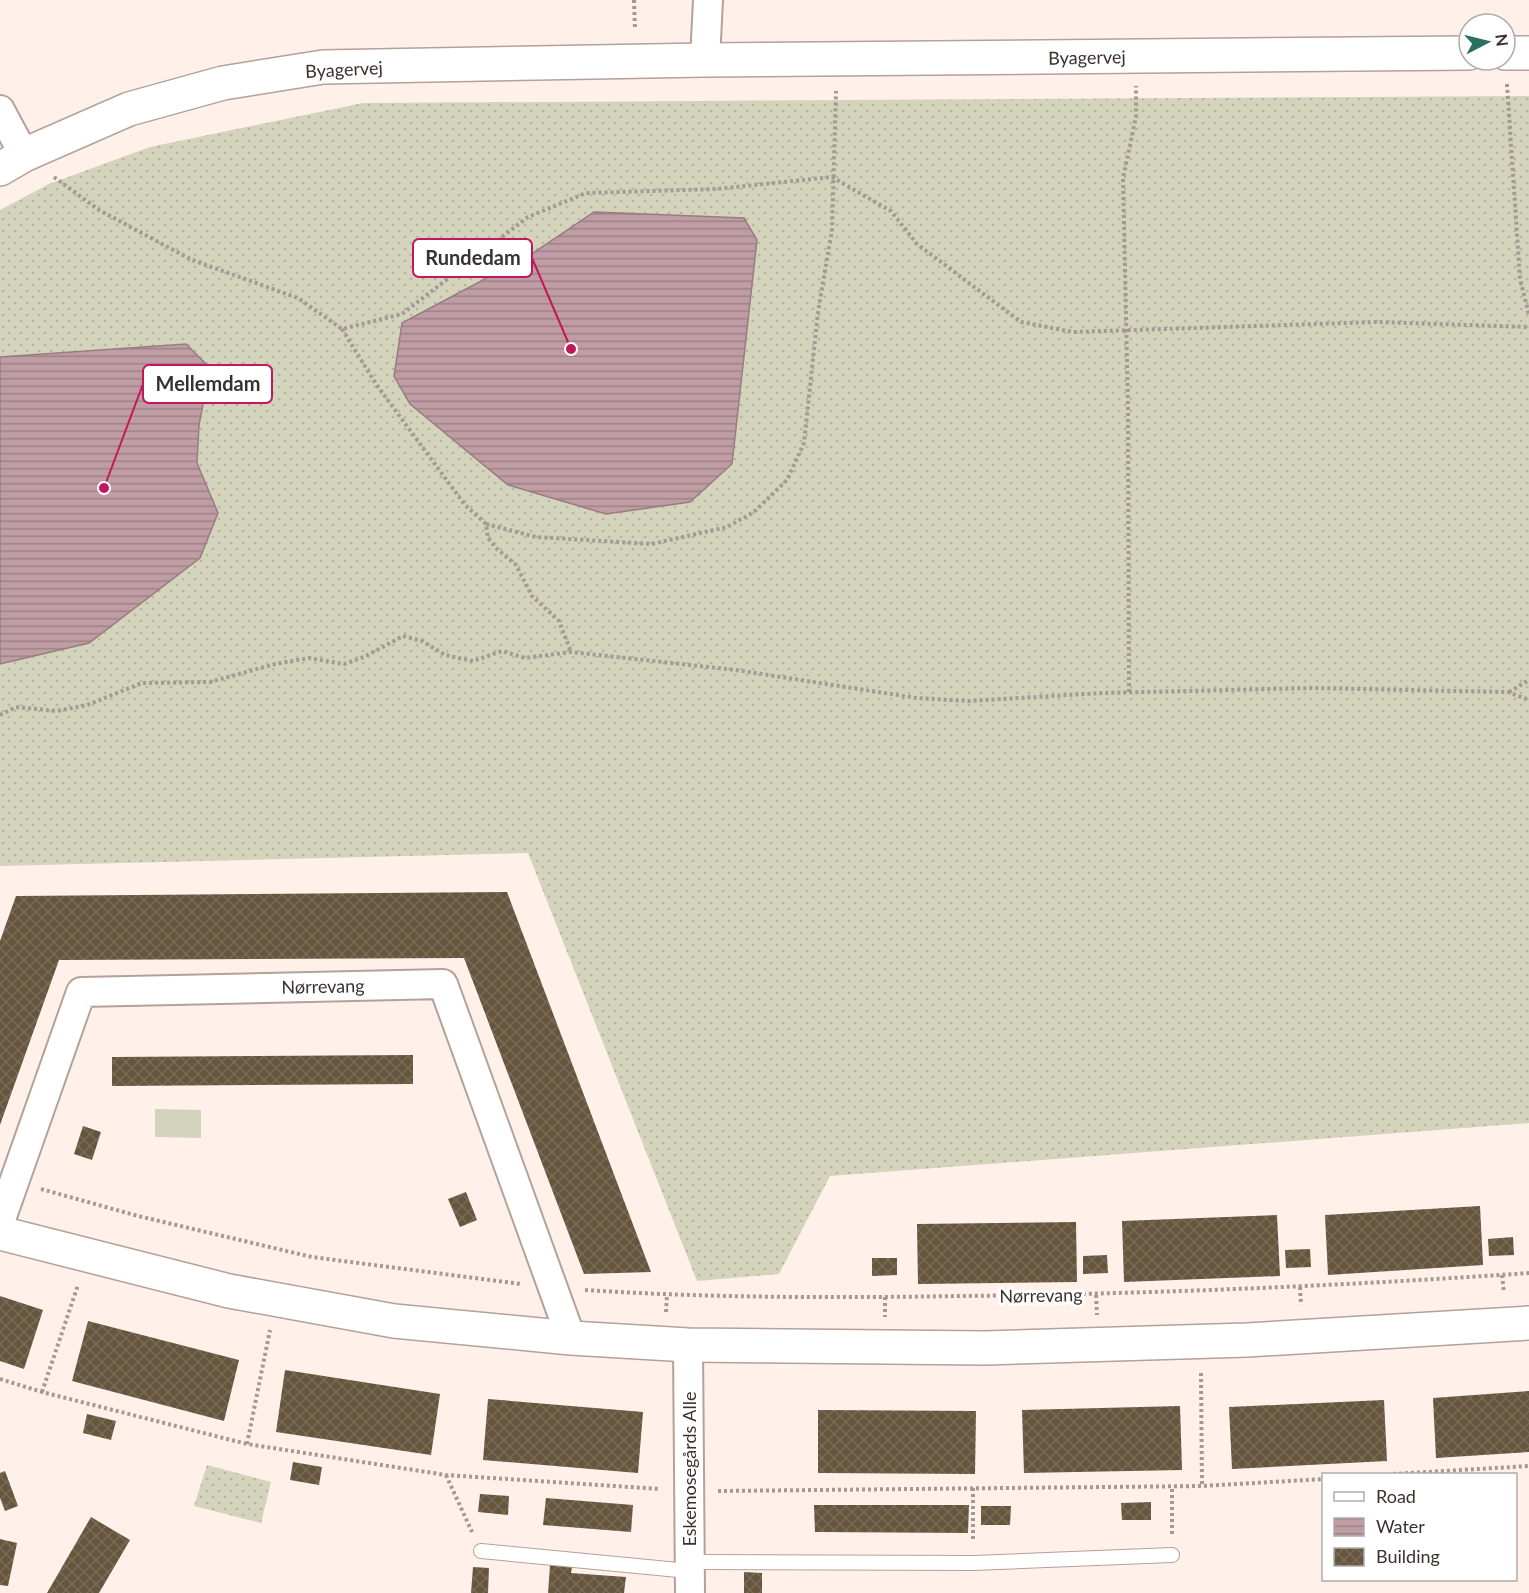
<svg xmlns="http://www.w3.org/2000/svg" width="1529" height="1593" viewBox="0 0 1529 1593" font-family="Lato,sans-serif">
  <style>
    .grass { fill: url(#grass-dots) }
    .pitch { fill: #d4d3bc }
    .water { fill: url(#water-rules); stroke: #977d80; stroke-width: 1.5 }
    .building { fill: url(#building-cross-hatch) }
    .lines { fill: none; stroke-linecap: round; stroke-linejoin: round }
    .lane-casing { stroke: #b2a298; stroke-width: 16 }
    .street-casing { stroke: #b2a298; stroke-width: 32 }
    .secondary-casing { stroke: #b2a298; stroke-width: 36 }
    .path { stroke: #a49993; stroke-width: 4; stroke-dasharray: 3 3; stroke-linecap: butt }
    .lane { stroke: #fff; stroke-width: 14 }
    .street { stroke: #fff; stroke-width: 28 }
    .secondary { stroke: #fff; stroke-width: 33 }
    .labels { text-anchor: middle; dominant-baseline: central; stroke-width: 6; stroke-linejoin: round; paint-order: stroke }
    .street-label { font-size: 18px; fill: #38312d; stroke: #fff }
    .leader { fill: none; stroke: #c2185b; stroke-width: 2 }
    .callout-dot { fill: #c2185b; stroke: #fff; stroke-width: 2 }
    .callout { fill: #fff; stroke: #c2185b; stroke-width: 2 }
    .callout-label { font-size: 20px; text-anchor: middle; font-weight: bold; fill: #38312d }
  </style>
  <defs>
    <pattern id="grass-dots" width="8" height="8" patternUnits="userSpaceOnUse" patternTransform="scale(1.5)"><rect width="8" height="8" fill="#d4d3bc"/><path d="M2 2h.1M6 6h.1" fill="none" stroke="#b7b6a2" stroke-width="1.8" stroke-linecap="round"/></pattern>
    <pattern id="water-rules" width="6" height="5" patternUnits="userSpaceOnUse" patternTransform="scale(1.5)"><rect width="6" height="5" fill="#c09da4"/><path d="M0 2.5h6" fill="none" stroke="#9d8186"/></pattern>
    <pattern id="building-cross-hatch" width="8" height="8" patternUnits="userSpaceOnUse" patternTransform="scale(1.5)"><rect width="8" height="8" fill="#65563d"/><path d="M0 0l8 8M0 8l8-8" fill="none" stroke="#786b57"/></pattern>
  </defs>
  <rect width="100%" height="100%" fill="#fff1e9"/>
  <!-- grass -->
  <g class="grass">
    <polygon points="1529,96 1529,1123 830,1176 779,1274 697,1281 528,853 0,866 0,210 49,184 150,147 363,103"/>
    <polygon points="207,1465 271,1482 261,1523 194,1506"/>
  </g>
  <!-- pitch -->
  <polygon class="pitch" points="155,1109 201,1110 201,1138 155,1137"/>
  <!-- water -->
  <g class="water">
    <polygon points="594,212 744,218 757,240 732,464 690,502 606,514 508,485 410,404 394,376 402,323 530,255"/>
    <polygon points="186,344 210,368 199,425 197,463 218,513 200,558 89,643 0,664 0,357"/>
  </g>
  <!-- building -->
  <g class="building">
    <polygon points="507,892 651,1272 584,1274 464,958 59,960 0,1125 0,941 16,896"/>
    <polygon points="413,1055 413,1084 112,1086 112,1057"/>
    <polygon points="83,1126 101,1132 92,1160 74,1154"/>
    <polygon points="466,1192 477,1220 460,1227 448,1199"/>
    <polygon points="1480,1206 1483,1265 1328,1275 1325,1215"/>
    <polygon points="1277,1215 1280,1276 1124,1282 1122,1221"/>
    <polygon points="1076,1222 1077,1282 918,1284 917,1224"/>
    <polygon points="1513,1237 1514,1255 1489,1256 1488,1239"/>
    <polygon points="1310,1249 1311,1267 1286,1268 1285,1250"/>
    <polygon points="1107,1255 1108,1273 1083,1274 1083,1256"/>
    <polygon points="872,1258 897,1258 897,1275 872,1276"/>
    <polygon points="0,1296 43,1310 24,1369 0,1361"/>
    <polygon points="88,1321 239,1360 224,1421 72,1381"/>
    <polygon points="285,1370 440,1394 431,1455 276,1432"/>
    <polygon points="1529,1391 1529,1452 1436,1458 1433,1398"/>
    <polygon points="488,1399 643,1412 638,1473 483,1460"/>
    <polygon points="1384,1400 1387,1461 1232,1469 1229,1407"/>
    <polygon points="1180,1406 1182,1470 1024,1473 1022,1410"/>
    <polygon points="818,1410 976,1411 975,1474 818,1473"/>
    <polygon points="87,1414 116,1421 111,1440 83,1433"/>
    <polygon points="293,1462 322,1467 319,1485 290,1480"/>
    <polygon points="5,1471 18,1506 5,1511 0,1498 0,1473"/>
    <polygon points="480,1494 509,1496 508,1515 478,1512"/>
    <polygon points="546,1498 633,1505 631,1532 543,1525"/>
    <polygon points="1151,1502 1151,1520 1122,1520 1121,1503"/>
    <polygon points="814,1505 969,1505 968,1533 815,1532"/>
    <polygon points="981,1506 1011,1506 1010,1525 981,1525"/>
    <polygon points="91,1517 130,1540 99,1593 47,1593"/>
    <polygon points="0,1539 17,1543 8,1586 0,1585"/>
    <polygon points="550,1565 572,1567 571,1573 626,1577 624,1593 548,1593"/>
    <polygon points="473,1567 489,1568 488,1593 471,1593"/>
    <polygon points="744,1572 762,1573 762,1593 744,1593"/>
  </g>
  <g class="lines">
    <defs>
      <g id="lane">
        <polyline points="481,1551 689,1571"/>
        <polyline points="689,1562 973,1563 1172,1555"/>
      </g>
      <g id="street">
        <polyline points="705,60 708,0"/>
        <polyline points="0,110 24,155"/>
        <polyline points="0,1222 81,992 443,984 571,1338"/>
        <polyline points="688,1345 690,1593"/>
      </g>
      <g id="secondary">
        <polyline points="1505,53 1529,53"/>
        <polyline points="0,169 24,155 129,109 223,83 323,67 705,60 1469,53"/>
        <polyline points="0,1233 229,1291 394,1321 571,1338 688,1345 985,1348 1247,1340 1529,1323"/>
      </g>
    </defs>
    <!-- lane casing -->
    <use href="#lane" class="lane-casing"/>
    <!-- street casing -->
    <use href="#street" class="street-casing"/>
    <!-- secondary casing -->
    <use href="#secondary" class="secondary-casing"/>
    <!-- path -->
    <g class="path">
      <polyline points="634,0 635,29"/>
      <polyline points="1507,84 1520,279 1529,315"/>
      <polyline points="54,177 99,210 192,260 298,298 342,329 402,314 528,217 586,193 716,189 832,177 891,211 917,244 1021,322 1073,332 1377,322 1529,327"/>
      <polyline points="342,329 376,384 465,505 486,524 488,538 496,548 516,565 532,596 559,621 571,652"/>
      <polyline points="486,524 536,537 652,544 727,527 754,512 787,480 804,443 818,312 832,230 836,91"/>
      <polyline points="1129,692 1128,407 1123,178 1136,117 1136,86"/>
      <polyline points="1509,692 1529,680"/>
      <polyline points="0,715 16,707 57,711 87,705 142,683 210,682 275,664 309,658 344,664 364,657 403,636 422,641 445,655 473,661 502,651 525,658 571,652 736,670 917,698 969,701 1102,693 1312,688 1508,692 1529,700"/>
      <polyline points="41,1189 138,1216 312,1257 521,1284"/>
      <polyline points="1502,1275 1504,1292"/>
      <polyline points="1300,1287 1301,1305"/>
      <path d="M585,1290C710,1298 835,1298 960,1296C1150,1294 1340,1286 1529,1273"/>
      <polyline points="1096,1295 1097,1315"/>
      <polyline points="885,1297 885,1317"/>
      <polyline points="666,1312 667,1295"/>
      <polyline points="1201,1373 1202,1486"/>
      <polyline points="0,1379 42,1392 247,1444 446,1475 660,1489"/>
      <polyline points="42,1392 78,1285"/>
      <polyline points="247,1444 270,1330"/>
      <polyline points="1393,1474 1529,1466"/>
      <polyline points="446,1475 472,1532"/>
      <polyline points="973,1488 973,1542"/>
      <polyline points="718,1491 1202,1486 1324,1479"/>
      <polyline points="1172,1534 1172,1486"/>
    </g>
    <!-- lane -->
    <use href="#lane" class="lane"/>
    <!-- street -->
    <use href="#street" class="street"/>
    <!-- secondary -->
    <use href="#secondary" class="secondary"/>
  </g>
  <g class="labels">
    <!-- street labels -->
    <g class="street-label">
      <text transform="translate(1087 57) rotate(-1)">Byagervej</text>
      <text transform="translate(344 69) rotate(-3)">Byagervej</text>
      <text transform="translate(323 986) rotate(-1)">Nørrevang</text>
      <text transform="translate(1041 1295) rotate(-1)">Nørrevang</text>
      <text transform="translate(689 1469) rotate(-90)">Eskemosegårds Alle</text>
    </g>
  </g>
  <!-- callouts -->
  <path class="leader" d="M571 349L532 258M104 488L143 384"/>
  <g class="callout-dot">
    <circle cx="571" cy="349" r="6"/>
    <circle cx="104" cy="488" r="6"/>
  </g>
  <g class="callout">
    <rect x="413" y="239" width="119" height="38" rx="6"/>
    <rect x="143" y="365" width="129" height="38" rx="6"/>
  </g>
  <g class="callout-label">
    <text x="473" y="265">Rundedam</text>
    <text x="208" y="391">Mellemdam</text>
  </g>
  <!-- legend -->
  <rect x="1322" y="1473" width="195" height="108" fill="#ffffff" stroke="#afadab" stroke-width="1.5"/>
  <rect x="1334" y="1492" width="30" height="9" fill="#ffffff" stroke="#afadab" stroke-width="1.5"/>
  <text x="1376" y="1503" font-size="18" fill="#38312d">Road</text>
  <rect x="1334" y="1518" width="30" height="18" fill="url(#water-rules)" stroke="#afadab" stroke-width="1.5"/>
  <text x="1376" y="1533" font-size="18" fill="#38312d">Water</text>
  <rect x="1334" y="1548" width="30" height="18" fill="url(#building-cross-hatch)" stroke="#afadab" stroke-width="1.5"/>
  <text x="1376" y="1563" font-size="18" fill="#38312d">Building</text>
  <!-- north arrow -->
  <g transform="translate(1487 42) rotate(83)"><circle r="28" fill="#ffffff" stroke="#afadab" stroke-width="1.5"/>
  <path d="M0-4.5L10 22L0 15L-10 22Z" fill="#2b6f63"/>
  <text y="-9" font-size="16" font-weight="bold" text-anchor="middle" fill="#38312d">N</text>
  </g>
</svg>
